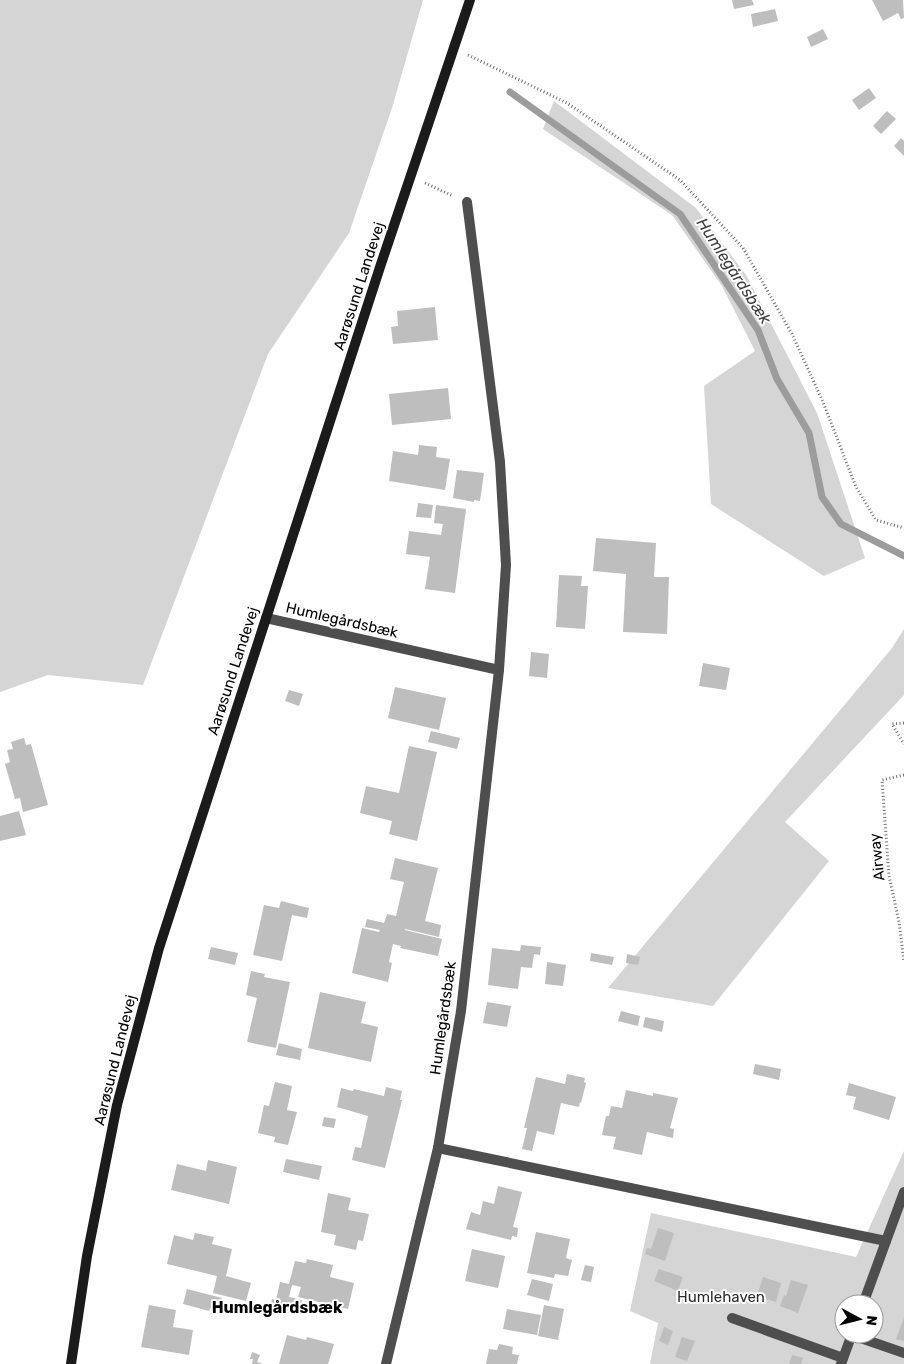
<svg xmlns="http://www.w3.org/2000/svg" width="904" height="1364" viewBox="0 0 904 1364" font-family="Rubik,sans-serif">
  <style>
    .green { fill: #d5d5d5; fill-rule: evenodd }
    .lines { fill: none; stroke-linecap: round; stroke-linejoin: round }
    .stream { stroke: #9c9c9c; stroke-width: 7 }
    .building { fill: #bebebe }
    .path { stroke: #707070; stroke-width: 3; stroke-dasharray: 1 2.5; stroke-linecap: butt }
    .lane { stroke: #4e4e4e; stroke-width: 10 }
    .street { stroke: #4e4e4e; stroke-width: 10 }
    .secondary { stroke: #1b1b1b; stroke-width: 10 }
    .labels { text-anchor: middle; dominant-baseline: central; stroke-width: 4; stroke-linejoin: round; paint-order: stroke }
    .street-label { font-size: 15px; fill: #000; stroke: #fff }
    .park-label { font-size: 15px; fill: #2c2c2c; stroke: #fff }
    .water-label { font-size: 16px; font-style: italic; fill: #3d3d3d; stroke: #fff }
    .neighbourhood-label { font-size: 16px; font-weight: bold; fill: #000; stroke: #fff }
  </style>
  <rect width="100%" height="100%" fill="#fff"/>
  <!-- green -->
  <g class="green">
    <polygon points="0,0 423,0 392,108 349,233 268,354 143,685 48,675 0,692"/>
    <polygon points="554,101 696,208 746,275 817,413 865,558 824,576 711,504 704,386 755,351 722,286 672,215 543,129"/>
    <polygon points="904,629 904,695 785,822 829,861 713,1006 608,988 892,648"/>
    <path d="M904,1151V1364H650L658,1323L630,1311L651,1213L856,1257ZM844,1304H874V1334H844Z"/>
  </g>
  <g class="lines">
    <!-- stream -->
    <polyline class="stream" points="510,92 680,214 758,330 777,379 809,433 822,497 841,524 904,556"/>
  </g>
  <!-- building -->
  <g class="building">
    <polygon points="732,0 752,0 754,5 734,9"/>
    <polygon points="872,0 903,0 904,18 901,19 898,13 883,21"/>
    <polygon points="775,9 778,21 753,27 751,14"/>
    <polygon points="823,29 828,39 811,47 807,37"/>
    <polygon points="869,88 876,98 859,110 852,100"/>
    <polygon points="887,111 896,119 881,134 873,126"/>
    <polygon points="901,138 904,141 904,156 894,146"/>
    <polygon points="435,307 438,340 393,344 391,327 398,326 397,311"/>
    <polygon points="448,388 451,419 392,425 389,394"/>
    <polygon points="419,445 437,447 436,457 450,459 445,490 389,481 393,451 418,455"/>
    <polygon points="457,470 484,473 480,501 474,500 474,502 453,498"/>
    <polygon points="418,503 433,505 431,518 416,517"/>
    <polygon points="436,505 466,509 455,593 425,589 430,557 406,554 409,531 441,535 443,524 434,523"/>
    <polygon points="596,538 656,543 654,577 669,577 667,634 623,632 626,574 593,571"/>
    <polygon points="559,575 582,576 581,586 588,586 585,629 556,627"/>
    <polygon points="531,652 549,654 547,678 529,676"/>
    <polygon points="703,663 730,668 726,690 699,686"/>
    <polygon points="395,687 446,698 439,730 388,718"/>
    <polygon points="289,690 303,694 299,706 285,701"/>
    <polygon points="431,731 460,738 457,749 428,742"/>
    <polygon points="24,738 26,745 31,744 48,805 23,812 20,798 15,799 5,764 10,762 7,750 13,749 11,742"/>
    <polygon points="409,746 437,752 417,841 389,834 392,821 360,813 366,786 399,793"/>
    <polygon points="19,811 26,835 0,841 0,816"/>
    <polygon points="395,858 438,868 425,921 441,925 439,937 405,929 405,930 442,939 438,956 400,948 401,946 393,944 389,962 392,963 388,982 352,973 362,928 379,932 380,930 365,927 367,919 384,923 387,914 396,916 404,882 390,879"/>
    <polygon points="281,901 309,908 307,918 292,915 282,961 253,955 264,905 279,908"/>
    <polygon points="521,945 541,947 540,955 534,954 532,968 521,967 518,989 488,985 492,948 520,951"/>
    <polygon points="211,947 238,953 235,965 208,959"/>
    <polygon points="591,953 614,957 612,965 590,961"/>
    <polygon points="627,954 640,957 638,965 626,963"/>
    <polygon points="547,962 566,965 563,986 545,984"/>
    <polygon points="251,971 265,974 264,977 290,982 276,1048 247,1042 257,998 246,995"/>
    <polygon points="320,992 366,1002 361,1023 378,1027 371,1062 308,1048"/>
    <polygon points="487,1002 511,1006 507,1027 483,1023"/>
    <polygon points="621,1011 640,1016 638,1026 618,1021"/>
    <polygon points="645,1017 664,1021 662,1032 643,1027"/>
    <polygon points="279,1043 302,1049 300,1060 276,1055"/>
    <polygon points="755,1064 781,1069 779,1080 753,1074"/>
    <polygon points="567,1074 585,1078 584,1082 586,1083 581,1103 580,1102 579,1107 561,1103 554,1135 537,1131 532,1151 522,1149 527,1128 524,1128 536,1077 565,1084"/>
    <polygon points="275,1082 292,1086 287,1110 297,1112 288,1145 274,1142 275,1137 258,1133 264,1105 269,1106"/>
    <polygon points="849,1083 896,1097 889,1120 853,1109 856,1097 846,1095"/>
    <polygon points="386,1087 402,1091 400,1100 402,1100 385,1168 352,1160 355,1147 361,1148 368,1116 337,1107 341,1088 353,1091 354,1089 384,1096"/>
    <polygon points="626,1090 653,1096 653,1093 678,1098 670,1128 674,1129 673,1138 647,1132 642,1155 613,1149 616,1137 602,1135 606,1116 609,1116 611,1106 622,1108"/>
    <polygon points="324,1117 336,1119 334,1128 322,1126"/>
    <polygon points="286,1159 322,1166 319,1180 283,1172"/>
    <polygon points="208,1160 237,1167 229,1204 171,1190 177,1164 206,1171"/>
    <polygon points="498,1186 522,1192 513,1227 518,1228 517,1237 512,1236 511,1240 466,1229 471,1212 480,1215 483,1201 494,1204"/>
    <polygon points="328,1193 351,1198 348,1210 369,1214 363,1241 358,1240 356,1250 334,1245 336,1235 321,1232"/>
    <polygon points="658,1228 674,1233 665,1261 645,1254 647,1248 651,1249"/>
    <polygon points="536,1232 570,1239 566,1258 572,1260 568,1276 555,1274 554,1278 527,1273"/>
    <polygon points="195,1233 214,1237 212,1244 232,1249 226,1276 251,1283 246,1301 213,1293 217,1276 167,1264 174,1235 193,1240"/>
    <polygon points="472,1249 505,1256 498,1288 465,1281"/>
    <polygon points="307,1259 333,1265 330,1277 354,1283 348,1309 298,1297 301,1287 292,1285 289,1297 302,1300 299,1315 270,1308 272,1299 276,1300 280,1282 289,1284 295,1261 306,1263"/>
    <polygon points="585,1265 594,1267 591,1282 581,1280"/>
    <polygon points="659,1269 683,1277 678,1291 654,1281"/>
    <polygon points="763,1277 781,1283 776,1302 757,1296"/>
    <polygon points="532,1279 553,1284 549,1301 527,1295"/>
    <polygon points="791,1280 808,1285 798,1313 780,1306 784,1295 786,1296"/>
    <polygon points="187,1289 222,1298 218,1310 210,1308 209,1311 183,1304"/>
    <polygon points="149,1305 176,1310 173,1327 193,1330 189,1355 141,1347"/>
    <polygon points="544,1305 564,1309 558,1340 538,1336"/>
    <polygon points="507,1309 541,1315 537,1335 503,1329"/>
    <polygon points="904,1318 904,1341 896,1339"/>
    <polygon points="664,1327 673,1331 668,1345 659,1341"/>
    <polygon points="287,1335 306,1340 307,1337 334,1344 328,1364 279,1364"/>
    <polygon points="682,1337 695,1341 687,1361 675,1357"/>
    <polygon points="499,1344 513,1347 512,1354 519,1355 517,1364 486,1364 489,1349 497,1350"/>
    <polygon points="252,1352 260,1355 257,1362 263,1364 252,1364 253,1359 250,1359"/>
    <polygon points="792,1355 803,1358 801,1364 789,1364"/>
  </g>
  <g class="lines">
    <!-- path -->
    <g class="path">
      <polyline points="468,55 567,103 680,180 743,248 792,334 823,402 856,487 876,520 904,528"/>
      <polyline points="425,183 453,196"/>
      <polyline points="904,723 892,724 904,744"/>
      <polyline points="904,775 882,780 889,876 899,922 904,961"/>
    </g>
    <!-- lane -->
    <g class="lane">
      <polyline points="863,1304 904,1192"/>
      <polyline points="732,1318 843,1358"/>
      <polyline points="852,1335 904,1353"/>
      <polyline points="841,1364 852,1334"/>
    </g>
    <!-- street -->
    <g class="street">
      <polyline points="266,618 499,670"/>
      <polyline points="438,1148 886,1241"/>
      <polyline points="386,1364 438,1148 461,1011 499,670 506,565 500,462 467,202"/>
    </g>
    <!-- secondary -->
    <polyline class="secondary" points="71,1364 87,1256 117,1105 159,948 381,264 470,0"/>
  </g>
  <g class="labels">
    <!-- street labels -->
    <g class="street-label">
      <text transform="translate(359 286) rotate(-72)">Aarøsund Landevej</text>
      <text transform="translate(342 620) rotate(13)">Humlegårdsbæk</text>
      <text transform="translate(233 671) rotate(-72)">Aarøsund Landevej</text>
      <text transform="translate(877 857) rotate(-96)">Airway</text>
      <text transform="translate(443 1018) rotate(-82)">Humlegårdsbæk</text>
      <text transform="translate(115 1060) rotate(-76)">Aarøsund Landevej</text>
    </g>
    <!-- park labels -->
    <g class="park-label">
      <text x="721" y="1297">Humlehaven</text>
    </g>
    <!-- water labels -->
    <g class="water-label">
      <text transform="translate(734 271) rotate(57)">Humlegårdsbæk</text>
    </g>
    <!-- neighbourhood labels -->
    <g class="neighbourhood-label">
      <text x="277" y="1307">Humlegårdsbæk</text>
    </g>
  </g>
  <!-- north arrow -->
  <g transform="translate(859 1319) rotate(97)"><circle r="24" fill="#ffffff" stroke="#999999"/>
  <path d="M0-4L9 19L0 12L-9 19Z" fill="#000000"/>
  <text y="-8" font-size="14" font-weight="bold" text-anchor="middle" fill="#000000">N</text>
  </g>
</svg>
